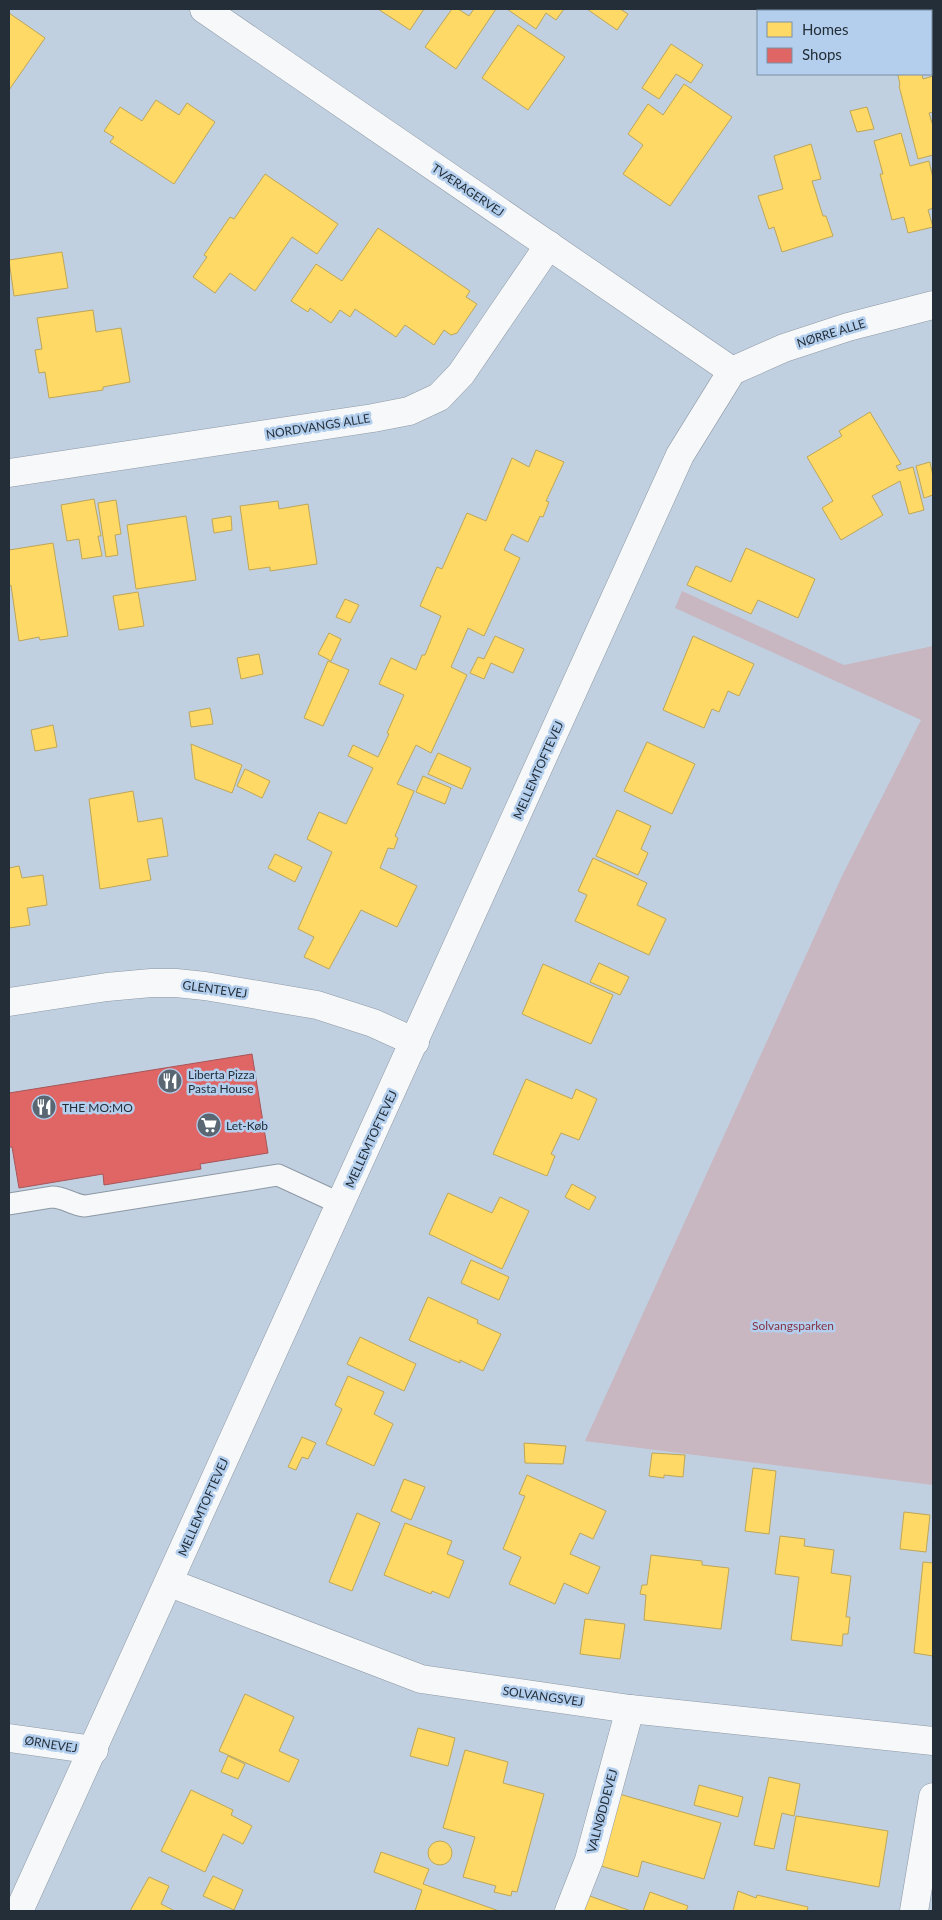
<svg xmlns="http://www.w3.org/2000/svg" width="942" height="1920" viewBox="0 0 942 1920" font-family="Lato,sans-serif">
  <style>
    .green { fill: #c8b6c0 }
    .homes { fill: #ffd966; stroke: #bda658 }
    .shops { fill: #e06666; stroke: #a75558 }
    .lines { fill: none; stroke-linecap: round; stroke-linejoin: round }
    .service-casing { stroke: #8d98a4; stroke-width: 23 }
    .minor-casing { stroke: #8d98a4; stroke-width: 29 }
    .tertiary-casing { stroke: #8d98a4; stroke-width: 29 }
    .service { stroke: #f6f8fa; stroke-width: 21 }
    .minor { stroke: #f6f8fa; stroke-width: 28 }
    .tertiary { stroke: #f6f8fa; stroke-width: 28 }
    .labels { text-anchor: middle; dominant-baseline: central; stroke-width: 5; stroke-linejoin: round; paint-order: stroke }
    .street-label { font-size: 12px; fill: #232e39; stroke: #b4cfed }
    .poi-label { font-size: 12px; fill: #232e39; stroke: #b4cfed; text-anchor: start }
    .park-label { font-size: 12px; fill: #863344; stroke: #b4cfed }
  </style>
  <rect width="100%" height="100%" fill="#c1d0e0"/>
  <!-- green -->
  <polygon class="green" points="682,591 844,665 933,646 933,1485 585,1441 842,876 921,720 675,608"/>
  <!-- homes -->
  <g class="homes">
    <polygon points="378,9 424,9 410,30"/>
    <polygon points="452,9 458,9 469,16 474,9 496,9 456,69 425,47"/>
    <polygon points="507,9 564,9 556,20 546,13 536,29"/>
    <polygon points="587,9 620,9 628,14 617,30"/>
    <polygon points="9,13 45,38 9,90"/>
    <polygon points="518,25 565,57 528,110 482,78"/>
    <polygon points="671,44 703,65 691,83 676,74 659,99 642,88"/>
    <polygon points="901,74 922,74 923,79 933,76 933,112 929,113 933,126 933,155 918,159 899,86 900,85 898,75"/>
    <polygon points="684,84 732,117 670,206 623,174 643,145 628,134 648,104 663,115"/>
    <polygon points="156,100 179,115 187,103 215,122 174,184 110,142 114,137 104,131 120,107 142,121"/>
    <polygon points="867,107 874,129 857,132 850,111"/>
    <polygon points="901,133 910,166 929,161 933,178 933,208 928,210 933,227 908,233 904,217 892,220 880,174 883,174 874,141"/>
    <polygon points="811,144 821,179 812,181 823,216 826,216 833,236 782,252 774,227 769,229 758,196 783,189 774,156"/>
    <polygon points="265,174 338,224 317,254 292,237 255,291 230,273 215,293 193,277 207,257 204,255 230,217 234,219"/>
    <polygon points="378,228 470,291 466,297 477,304 457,333 451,335 444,330 434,345 405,325 396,337 355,309 350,317 340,310 331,323 310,308 308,312 291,301 316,264 342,281"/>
    <polygon points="62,252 68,288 14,296 9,260"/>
    <polygon points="93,310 96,332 121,328 130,382 103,387 103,390 49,398 45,372 39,373 35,350 42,349 37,318"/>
    <polygon points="870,412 901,464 896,466 899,471 913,467 924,510 909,514 900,481 872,496 883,515 841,540 822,508 833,501 807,457 842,436 839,431"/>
    <polygon points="536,450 564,462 546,501 549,502 543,517 540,516 528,542 512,534 504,550 520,558 484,636 468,628 451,667 467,675 431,753 416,745 397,784 414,791 395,836 398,838 394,849 388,848 380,868 417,886 397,927 361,910 329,969 304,957 314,937 298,929 332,852 307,839 319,812 346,824 373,768 348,756 353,745 378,757 389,734 387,733 404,695 379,684 391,658 416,670 422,655 425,655 441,616 420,606 437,567 442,569 467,513 486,521 512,458 529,467"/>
    <polygon points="930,462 933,476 933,495 924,498 916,466"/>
    <polygon points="94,499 101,536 98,536 102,556 82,559 79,539 67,541 61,505"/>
    <polygon points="116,500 121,534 115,535 118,555 106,557 98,503"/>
    <polygon points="278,501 279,509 308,504 317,564 270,571 270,567 249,570 240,506"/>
    <polygon points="186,516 196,580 136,589 127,525"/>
    <polygon points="231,516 232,530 214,533 212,519"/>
    <polygon points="53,543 68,636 40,640 39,637 19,641 11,585 9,586 9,550"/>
    <polygon points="746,548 815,579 798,618 758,600 751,614 687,585 696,566 731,582"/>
    <polygon points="138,592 144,626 119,630 113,596"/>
    <polygon points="345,599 359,605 350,623 336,617"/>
    <polygon points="329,633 341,639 331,661 318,654"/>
    <polygon points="495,636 524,649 513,673 491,663 484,679 470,673 478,657 484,659"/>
    <polygon points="693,636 754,664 739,696 728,691 719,712 712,709 704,728 663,710"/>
    <polygon points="259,654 263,674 241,679 237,658"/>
    <polygon points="328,661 349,670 323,726 304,718"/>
    <polygon points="210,708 213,724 191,727 189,712"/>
    <polygon points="53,725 57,747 35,751 31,730"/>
    <polygon points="647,742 695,764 672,814 624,791"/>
    <polygon points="191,744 242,765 232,793 195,779"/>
    <polygon points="438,753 471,768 462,789 428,774"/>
    <polygon points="245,769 270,781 262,798 237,786"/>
    <polygon points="423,776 451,788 445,804 416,792"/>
    <polygon points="133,791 138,822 162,818 168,856 147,859 151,880 100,889 89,799"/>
    <polygon points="617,810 651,826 641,849 648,853 638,875 596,856"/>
    <polygon points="275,854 302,867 295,882 268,868"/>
    <polygon points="593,858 647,883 637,905 666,919 649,955 575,921 587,895 578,891"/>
    <polygon points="19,866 22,878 43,875 47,905 27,908 30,925 9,928 9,868"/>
    <polygon points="599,963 629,977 620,995 590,982"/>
    <polygon points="543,964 613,995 591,1044 522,1014"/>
    <polygon points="526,1079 572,1099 576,1089 597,1099 579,1140 561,1133 551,1154 555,1156 547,1176 493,1154"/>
    <polygon points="572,1184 596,1197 589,1210 565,1197"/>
    <polygon points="448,1193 492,1213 500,1197 529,1211 502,1269 429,1234"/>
    <polygon points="471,1260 509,1277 499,1300 461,1283"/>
    <polygon points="428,1297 478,1320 477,1323 501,1334 483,1371 460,1360 460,1363 409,1340"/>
    <polygon points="360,1337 416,1364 404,1391 347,1364"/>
    <polygon points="348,1376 384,1392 374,1414 393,1424 374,1466 326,1444 342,1409 335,1405"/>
    <polygon points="302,1437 316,1443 308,1459 302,1457 296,1470 288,1467"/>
    <polygon points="524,1443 566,1446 563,1464 525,1463"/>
    <polygon points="652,1453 685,1455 683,1477 664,1475 664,1478 649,1476"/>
    <polygon points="753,1468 776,1471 769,1534 745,1531"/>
    <polygon points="527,1475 606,1511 593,1539 580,1533 570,1554 600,1567 588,1594 564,1583 555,1604 509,1584 521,1557 503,1549 525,1496 519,1494"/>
    <polygon points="404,1479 425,1487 411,1520 391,1511"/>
    <polygon points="904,1512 930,1515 926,1552 900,1549"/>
    <polygon points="357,1513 380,1523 352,1591 329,1582"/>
    <polygon points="405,1523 452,1541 447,1554 464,1561 449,1598 432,1591 431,1594 384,1575"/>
    <polygon points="780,1536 805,1539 804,1546 834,1550 831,1573 851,1576 846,1617 850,1617 848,1634 843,1634 842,1646 791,1640 799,1577 775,1574"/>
    <polygon points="651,1555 702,1561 702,1565 729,1568 721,1629 644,1620 646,1595 640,1594 642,1585 647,1585"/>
    <polygon points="923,1562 933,1563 933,1656 914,1653"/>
    <polygon points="585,1619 625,1624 620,1659 580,1654"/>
    <polygon points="245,1694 294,1717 279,1751 299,1760 289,1782 219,1751"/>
    <polygon points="418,1728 455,1738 448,1766 410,1756"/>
    <polygon points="465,1750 508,1762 503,1783 544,1794 517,1892 512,1891 511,1896 494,1892 496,1886 463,1877 475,1837 443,1828"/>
    <polygon points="228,1756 245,1764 238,1779 221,1772"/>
    <polygon points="769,1777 800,1784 794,1816 782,1813 774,1849 754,1845"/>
    <polygon points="699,1785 743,1797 738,1817 694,1805"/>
    <polygon points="191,1790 233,1810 231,1815 252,1826 243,1844 223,1834 205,1872 161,1851"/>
    <polygon points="619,1794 721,1823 704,1879 642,1861 638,1877 601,1866"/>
    <polygon points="796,1816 888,1831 879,1887 786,1870"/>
    <circle cx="440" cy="1853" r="12"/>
    <polygon points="381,1852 429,1869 423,1884 499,1911 415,1911 422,1890 374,1872"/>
    <polygon points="213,1876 243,1890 234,1910 203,1896"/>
    <polygon points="149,1877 169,1886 161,1904 175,1911 130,1911"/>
    <polygon points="738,1891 756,1898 757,1895 808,1907 807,1911 733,1911"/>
    <polygon points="650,1892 688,1906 686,1911 643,1911"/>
    <polygon points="587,1895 631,1911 581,1911"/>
  </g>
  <!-- shops -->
  <polygon class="shops" points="252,1054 268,1153 200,1164 201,1169 104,1185 103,1174 19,1188 12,1147 9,1147 9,1093"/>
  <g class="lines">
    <defs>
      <path id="service" d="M9,1204L52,1197C64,1197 73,1205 85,1206L278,1175L341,1204"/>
      <g id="minor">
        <polyline points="204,9 732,371"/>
        <polyline points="9,473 373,418 409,411 439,397 461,374 549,245"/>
        <polyline points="9,1002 107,987 151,983 176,983 205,986 317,1005 373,1023 415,1042"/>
        <polyline points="170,1583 421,1679 630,1709 933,1741"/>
        <polyline points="9,1738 94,1750"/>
        <polyline points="569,1911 589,1860 630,1709"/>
        <polyline points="914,1911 933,1797"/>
      </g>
      <polyline id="tertiary" points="19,1911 680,455 732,371 784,348 848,327 933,305"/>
    </defs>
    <!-- service casing -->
    <use href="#service" class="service-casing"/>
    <!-- minor casing -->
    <use href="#minor" class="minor-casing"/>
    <!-- tertiary casing -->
    <use href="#tertiary" class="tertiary-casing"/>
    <!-- service -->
    <use href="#service" class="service"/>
    <!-- minor -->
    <use href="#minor" class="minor"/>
    <!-- tertiary -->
    <use href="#tertiary" class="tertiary"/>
  </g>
  <!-- icons -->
  <defs>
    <symbol id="restaurant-disc" viewBox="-11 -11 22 22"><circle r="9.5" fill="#5a6773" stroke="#b4cfed"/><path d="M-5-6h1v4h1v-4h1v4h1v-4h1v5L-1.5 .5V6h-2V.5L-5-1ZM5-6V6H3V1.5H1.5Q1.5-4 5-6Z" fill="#fff"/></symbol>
    <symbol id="supermarket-disc" viewBox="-11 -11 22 22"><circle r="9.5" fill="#5a6773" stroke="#b4cfed"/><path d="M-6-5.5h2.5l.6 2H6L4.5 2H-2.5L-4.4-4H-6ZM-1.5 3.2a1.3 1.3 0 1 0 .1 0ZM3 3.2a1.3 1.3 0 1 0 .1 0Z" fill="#fff"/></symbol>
  </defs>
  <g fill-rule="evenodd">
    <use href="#restaurant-disc" x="156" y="1067" width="28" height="28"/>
    <use href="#restaurant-disc" x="30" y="1093" width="28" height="28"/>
    <use href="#supermarket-disc" x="195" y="1111" width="28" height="28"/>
  </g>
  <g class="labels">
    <!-- street labels -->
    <g class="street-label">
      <text transform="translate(468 190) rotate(34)">TVÆRAGERVEJ</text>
      <text transform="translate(831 333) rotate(-17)">NØRRE ALLE</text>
      <text transform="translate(318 426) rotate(-9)">NORDVANGS ALLE</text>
      <text transform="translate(538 770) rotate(-66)">MELLEMTOFTEVEJ</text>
      <text transform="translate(215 989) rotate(8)">GLENTEVEJ</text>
      <text transform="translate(371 1139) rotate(-65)">MELLEMTOFTEVEJ</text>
      <text transform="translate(203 1507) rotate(-66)">MELLEMTOFTEVEJ</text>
      <text transform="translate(543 1696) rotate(8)">SOLVANGSVEJ</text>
      <text transform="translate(51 1744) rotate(9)">ØRNEVEJ</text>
      <text transform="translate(602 1811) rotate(-75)">VALNØDDEVEJ</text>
    </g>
    <!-- poi labels -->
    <g class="poi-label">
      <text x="188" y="1074">Liberta Pizza<tspan x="188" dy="14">Pasta House</tspan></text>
      <text x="62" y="1107">THE MO:MO</text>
      <text x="226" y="1125">Let-Køb</text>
    </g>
    <!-- park labels -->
    <g class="park-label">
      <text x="793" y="1325">Solvangsparken</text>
    </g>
  </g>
  <!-- border -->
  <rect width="942" height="1920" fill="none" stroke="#232e39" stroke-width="20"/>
  <!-- legend -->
  <rect x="757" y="10" width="175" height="65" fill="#b4cfed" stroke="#7a8fa5"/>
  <rect x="767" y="22" width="25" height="15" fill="#ffd966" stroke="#7a8fa5"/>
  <text x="802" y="35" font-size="15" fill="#232e39">Homes</text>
  <rect x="767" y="48" width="25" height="15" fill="#e06666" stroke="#7a8fa5"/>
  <text x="802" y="60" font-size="15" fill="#232e39">Shops</text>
</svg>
